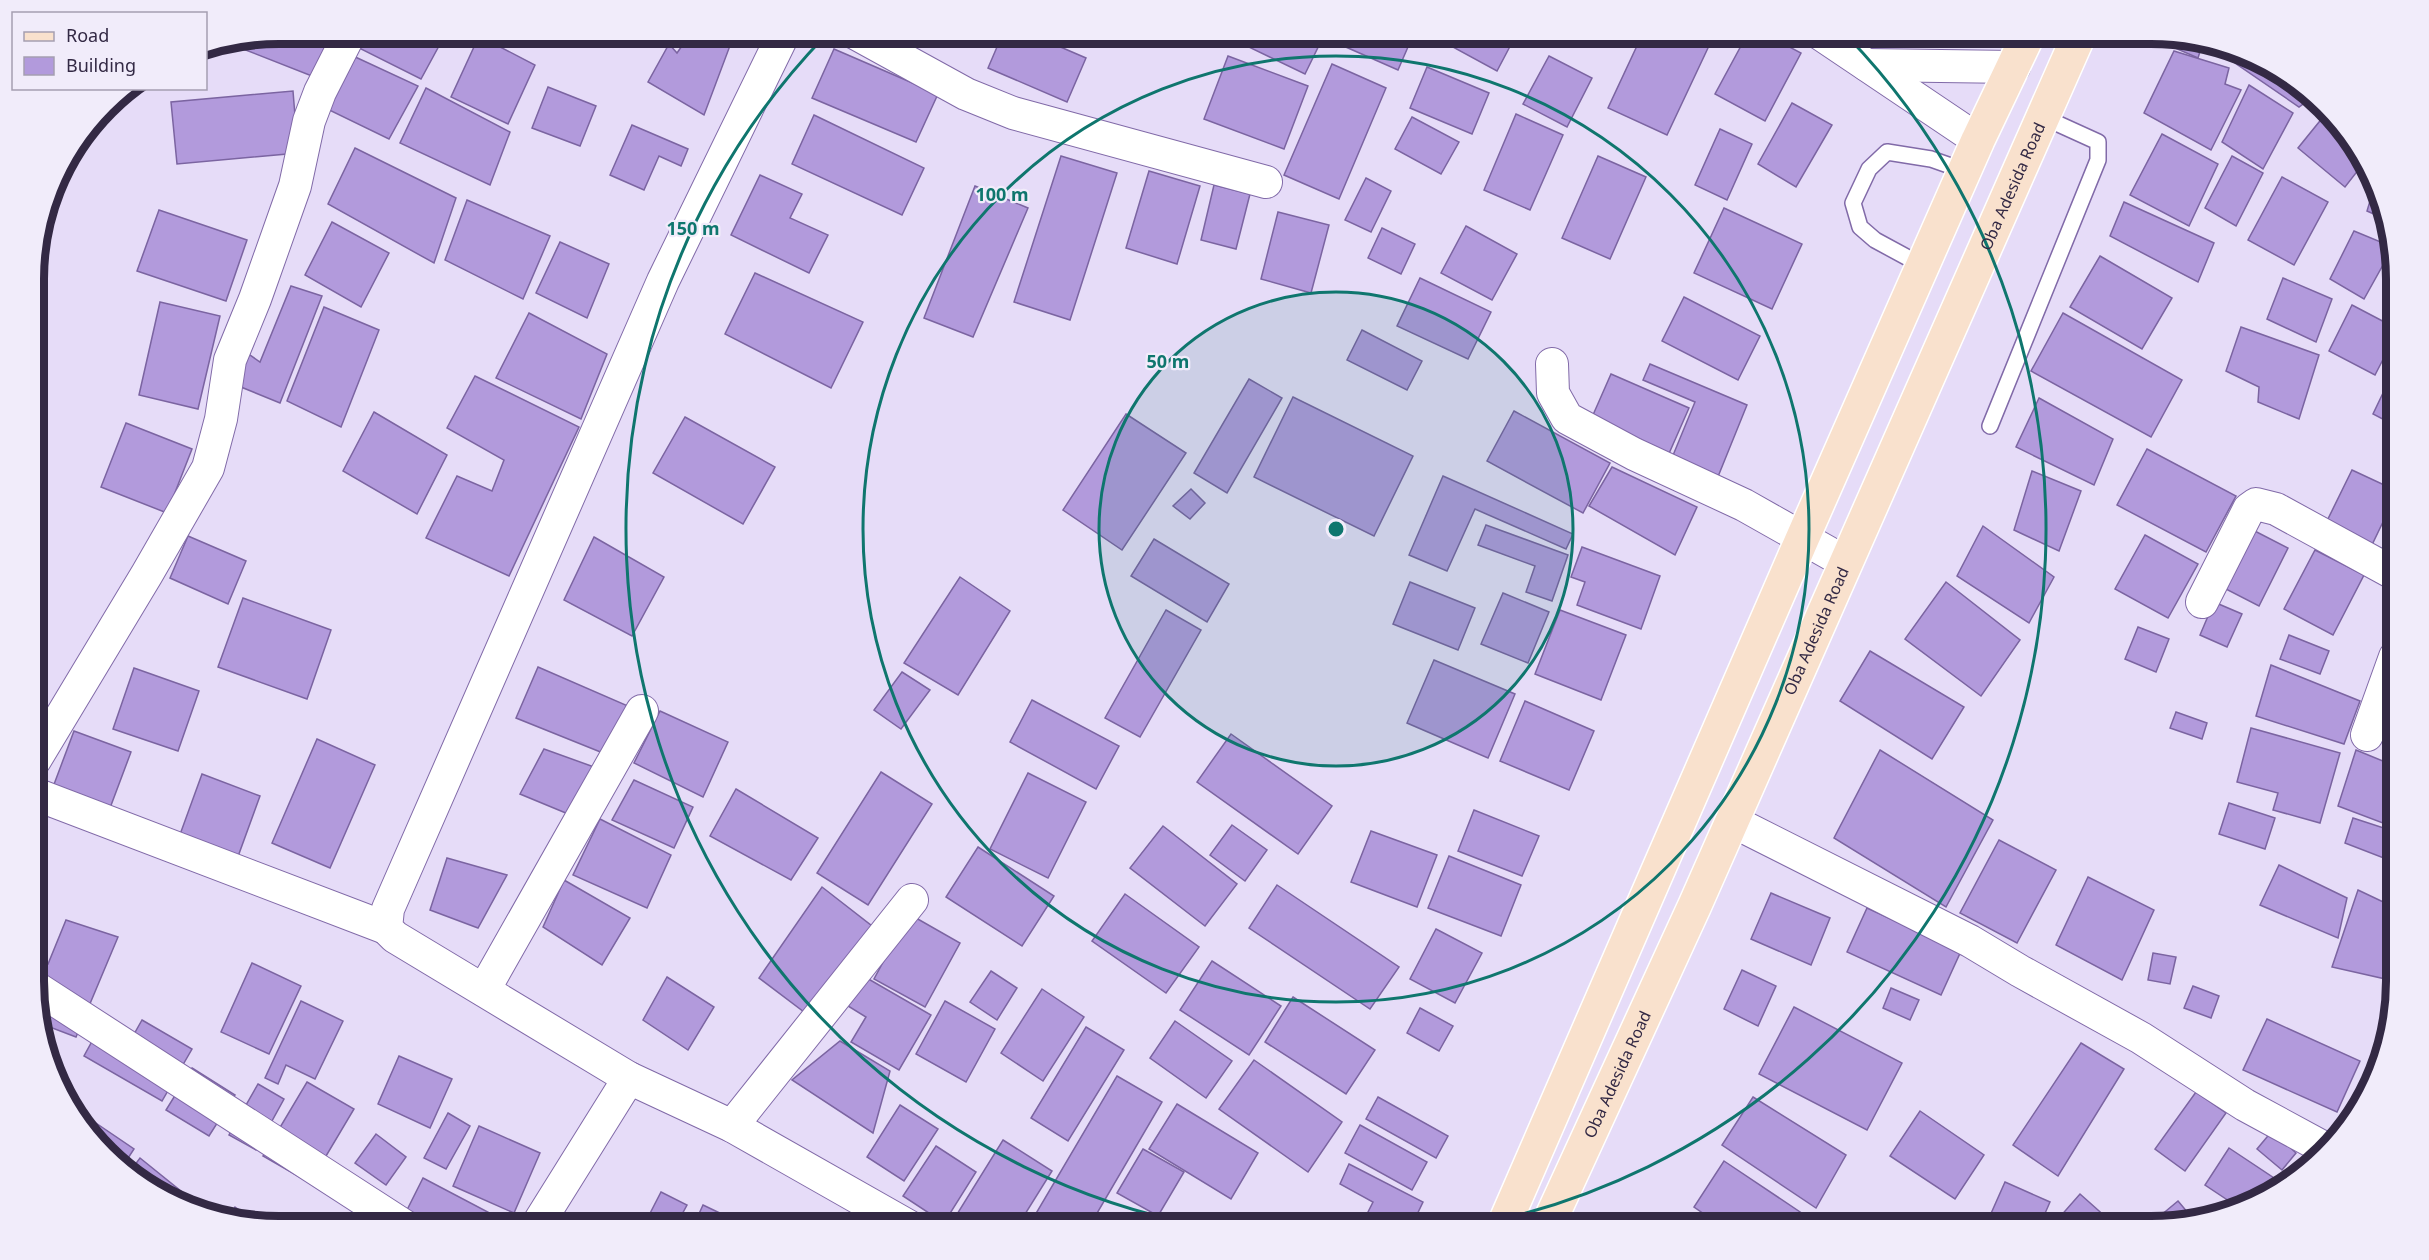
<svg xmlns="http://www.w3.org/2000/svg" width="2429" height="1260" viewBox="0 0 2429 1260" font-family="'Noto Sans',sans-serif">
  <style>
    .building { fill: #b29adc; stroke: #7b64a1; stroke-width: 1.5 }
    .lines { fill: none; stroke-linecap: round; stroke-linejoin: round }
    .service-casing { stroke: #816aa8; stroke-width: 18 }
    .minor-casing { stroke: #816aa8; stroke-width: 34 }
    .primary-casing { stroke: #fff; stroke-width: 36 }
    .service { stroke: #fff; stroke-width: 15 }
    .minor { stroke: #fff; stroke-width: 32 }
    .primary { stroke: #f9e1cd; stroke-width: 33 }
    .ring { fill: none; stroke: #0f766e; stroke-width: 3 }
    .labels { text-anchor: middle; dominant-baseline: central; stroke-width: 4.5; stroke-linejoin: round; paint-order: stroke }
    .street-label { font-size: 16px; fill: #332944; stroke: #f1ecfa }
    .rim { fill: none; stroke: #332944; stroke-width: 8 }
    .centre { fill: #0f766e; stroke: #f1ecfa; stroke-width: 3 }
    .ring-label { font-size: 18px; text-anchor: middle; font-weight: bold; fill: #0f766e; stroke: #f1ecfa; stroke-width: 4.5; stroke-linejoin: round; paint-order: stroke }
  </style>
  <rect width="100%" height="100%" fill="#e6dcf8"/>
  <!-- building -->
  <g class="building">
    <polygon points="278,33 335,33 317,78 238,47 241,40"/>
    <polygon points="361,33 446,33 421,79 355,46"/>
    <polygon points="520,33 555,33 549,47"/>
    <polygon points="691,33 710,33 731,43 704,115 648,82 669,44 677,53"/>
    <polygon points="918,33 941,33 938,42"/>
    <polygon points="1003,33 1028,33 1086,58 1067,102 988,68"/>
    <polygon points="1230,33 1320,33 1324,35 1305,74 1228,37"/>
    <polygon points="1344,33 1414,33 1398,70 1339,44"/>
    <polygon points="1458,33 1517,33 1497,71 1451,46"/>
    <polygon points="1643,33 1715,33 1667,135 1608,108"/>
    <polygon points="1748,33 1763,33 1801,53 1765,121 1715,94"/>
    <polygon points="2154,34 2202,45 2198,58 2152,38"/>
    <polygon points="479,36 535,65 508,124 451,97"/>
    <polygon points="834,49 938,94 916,142 812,98"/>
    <polygon points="2174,51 2229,68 2225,84 2241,90 2211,150 2144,113"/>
    <polygon points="2233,52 2260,58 2314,96 2299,107 2235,63"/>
    <polygon points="351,55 418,86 389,139 323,107"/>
    <polygon points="1228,56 1308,86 1284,149 1204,119"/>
    <polygon points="1549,56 1592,78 1567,127 1523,104"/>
    <polygon points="1332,64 1386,88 1339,199 1284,175"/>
    <polygon points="1427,67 1489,93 1472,134 1410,108"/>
    <polygon points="2249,85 2293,113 2263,169 2222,142"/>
    <polygon points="548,87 596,106 580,146 532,128"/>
    <polygon points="426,88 510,132 490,185 400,143"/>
    <polygon points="293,91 298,153 177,164 171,102"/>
    <polygon points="1792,103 1832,125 1796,187 1758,164"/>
    <polygon points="2328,111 2354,142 2363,164 2345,187 2298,148"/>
    <polygon points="1516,114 1563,135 1530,210 1484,190"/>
    <polygon points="814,115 924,168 902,215 792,164"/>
    <polygon points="1412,117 1459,142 1441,174 1395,149"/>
    <polygon points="632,125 688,149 681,166 659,156 644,190 610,175"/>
    <polygon points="1720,129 1752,144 1727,200 1695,185"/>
    <polygon points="2162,134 2218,164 2189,226 2130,195"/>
    <polygon points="355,148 456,198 434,263 328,204"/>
    <polygon points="1061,156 1117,173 1070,320 1014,302"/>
    <polygon points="1598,156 1646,177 1610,259 1562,238"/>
    <polygon points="2232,156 2263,173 2236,226 2205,208"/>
    <polygon points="1149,171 1200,186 1177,264 1126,248"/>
    <polygon points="760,175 802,194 790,218 828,235 809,273 731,235"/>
    <polygon points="2282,177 2328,202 2294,265 2248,240"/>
    <polygon points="1366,178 1391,191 1371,232 1345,220"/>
    <polygon points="1214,185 1250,194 1236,249 1201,240"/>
    <polygon points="975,186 1028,208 973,337 924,318"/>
    <polygon points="2373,191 2383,218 2367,211"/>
    <polygon points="467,200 550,236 523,299 445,260"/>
    <polygon points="2124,202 2214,243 2198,282 2110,236"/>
    <polygon points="1724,208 1802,244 1772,309 1694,273"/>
    <polygon points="159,210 247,240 226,301 137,271"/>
    <polygon points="1278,212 1329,225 1311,293 1261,279"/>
    <polygon points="332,222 389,253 361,307 305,275"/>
    <polygon points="1466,226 1517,254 1492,300 1441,273"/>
    <polygon points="1382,228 1415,244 1401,274 1368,258"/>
    <polygon points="2354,231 2393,247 2364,299 2330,279"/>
    <polygon points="560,242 609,264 587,318 536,293"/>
    <polygon points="2100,256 2172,298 2142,349 2070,307"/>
    <polygon points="755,273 863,322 831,388 725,334"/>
    <polygon points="1420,278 1491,312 1468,359 1397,326"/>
    <polygon points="2283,278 2332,299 2316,342 2267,319"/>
    <polygon points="291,286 322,296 280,403 236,385 247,353 260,362"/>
    <polygon points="2394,291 2394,325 2383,321"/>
    <polygon points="1684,297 1760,336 1738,380 1662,341"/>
    <polygon points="160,302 220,316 198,409 139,395"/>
    <polygon points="2352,305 2394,327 2394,338 2375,375 2329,351"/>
    <polygon points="324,307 379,330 341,427 287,401"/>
    <polygon points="529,313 607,354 581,419 496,378"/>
    <polygon points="2063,313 2182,380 2151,437 2031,371"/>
    <polygon points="2241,327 2319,355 2299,419 2258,402 2259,387 2226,371"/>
    <polygon points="1362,330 1422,361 1407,390 1347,360"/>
    <polygon points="1650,364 1747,405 1715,484 1669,465 1695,402 1643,380"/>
    <polygon points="2394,370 2394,425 2373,414"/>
    <polygon points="1611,374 1689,408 1667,458 1589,424"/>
    <polygon points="475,376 579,427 509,576 426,538 457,476 492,491 504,460 447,428"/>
    <polygon points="1249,379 1282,398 1227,493 1194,473"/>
    <polygon points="1293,397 1413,456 1374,536 1254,477"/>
    <polygon points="2039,398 2113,439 2094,485 2016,447"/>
    <polygon points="1514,411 1610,463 1583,513 1487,461"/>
    <polygon points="374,412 447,455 417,514 343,471"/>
    <polygon points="1126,414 1186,453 1122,550 1063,510"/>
    <polygon points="685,417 775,467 743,524 653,473"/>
    <polygon points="126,423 192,449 167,513 101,487"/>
    <polygon points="2147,449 2236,496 2206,552 2117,505"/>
    <polygon points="1612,467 1697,507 1675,555 1589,506"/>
    <polygon points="2352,470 2395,490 2395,497 2369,551 2323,529"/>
    <polygon points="2032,471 2081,491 2059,551 2014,530"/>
    <polygon points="1443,476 1573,534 1566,549 1475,509 1447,571 1409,555"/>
    <polygon points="1191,489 1205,503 1190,519 1173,506"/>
    <polygon points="1486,525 1568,555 1552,601 1526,592 1535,566 1478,545"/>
    <polygon points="1983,526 2054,577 2029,623 1957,576"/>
    <polygon points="2247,527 2288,548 2259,606 2218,585"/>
    <polygon points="2145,535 2198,564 2168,618 2115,589"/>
    <polygon points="188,536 246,561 228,604 170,578"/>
    <polygon points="594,537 664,577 632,636 564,600"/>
    <polygon points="1154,539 1229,584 1207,622 1131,576"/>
    <polygon points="1582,547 1660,576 1641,629 1577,605 1585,582 1571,577"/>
    <polygon points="2315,550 2364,575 2333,635 2284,609"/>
    <polygon points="960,577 1010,611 958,695 904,663"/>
    <polygon points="1410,582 1475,608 1458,650 1393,624"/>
    <polygon points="1946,582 2020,640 1981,696 1905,639"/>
    <polygon points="1503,593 1549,612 1528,663 1481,644"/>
    <polygon points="243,598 331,630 307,699 218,667"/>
    <polygon points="2214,602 2242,614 2227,647 2200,635"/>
    <polygon points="1166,610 1201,630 1140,737 1105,718"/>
    <polygon points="1560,610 1626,635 1601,700 1535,674"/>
    <polygon points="2138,627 2169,639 2156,672 2125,659"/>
    <polygon points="2289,635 2329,651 2320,674 2280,659"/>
    <polygon points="1870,651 1964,707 1932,759 1840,701"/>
    <polygon points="1434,660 1515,694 1488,758 1407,723"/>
    <polygon points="2271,665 2360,701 2344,744 2256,716"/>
    <polygon points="538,667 628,706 603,753 516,718"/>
    <polygon points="134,668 199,691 178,751 113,729"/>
    <polygon points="902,672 930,690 901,729 874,710"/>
    <polygon points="1032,700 1119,746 1096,789 1010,742"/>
    <polygon points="1525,701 1594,731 1569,790 1500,761"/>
    <polygon points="2390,702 2395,704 2395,760 2385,757 2393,732 2381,728"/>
    <polygon points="660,711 728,742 703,797 634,763"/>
    <polygon points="2176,712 2207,723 2202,739 2170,728"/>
    <polygon points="2251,728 2340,753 2320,823 2273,810 2278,793 2237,782"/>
    <polygon points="74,731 131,752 110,808 53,787"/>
    <polygon points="1231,734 1332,806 1298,854 1197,782"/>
    <polygon points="317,739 375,765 330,868 272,843"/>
    <polygon points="544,749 594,767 573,816 520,794"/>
    <polygon points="1880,750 1993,820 1946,907 1834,838"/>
    <polygon points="2356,750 2395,766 2396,828 2338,806"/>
    <polygon points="881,772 932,804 868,905 817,873"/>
    <polygon points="1028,773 1086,802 1048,878 990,849"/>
    <polygon points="202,774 260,796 236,862 178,840"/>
    <polygon points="634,780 693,807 674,848 612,820"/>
    <polygon points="736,789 818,838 791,880 710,836"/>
    <polygon points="2229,803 2275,818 2265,849 2219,834"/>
    <polygon points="1474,810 1539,836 1522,876 1458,851"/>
    <polygon points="2353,818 2396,832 2394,862 2345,843"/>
    <polygon points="600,819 671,855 647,908 573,875"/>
    <polygon points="1232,825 1267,850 1245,881 1210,855"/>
    <polygon points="1163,826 1237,884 1205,926 1130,868"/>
    <polygon points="1371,831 1437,855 1417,907 1351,882"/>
    <polygon points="1999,840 2056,870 2017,943 1960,913"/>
    <polygon points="978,847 1054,896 1022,946 946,897"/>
    <polygon points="1449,856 1521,885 1501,936 1428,908"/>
    <polygon points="447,858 507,875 478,928 430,910"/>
    <polygon points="2279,865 2347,898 2338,938 2260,905"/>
    <polygon points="2088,877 2154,910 2122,980 2056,945"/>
    <polygon points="564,880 630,918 602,965 543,927"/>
    <polygon points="1277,885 1399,967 1370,1009 1249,928"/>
    <polygon points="822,887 872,926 808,1015 759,978"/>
    <polygon points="2358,890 2396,908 2396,956 2390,980 2332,967"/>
    <polygon points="1771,893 1830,918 1811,965 1751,939"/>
    <polygon points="1125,894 1199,947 1166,993 1092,941"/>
    <polygon points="1867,908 1961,951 1941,995 1847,952"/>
    <polygon points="909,914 960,943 925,1007 874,979"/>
    <polygon points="66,920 118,937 76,1037 39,1023 35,1014 35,960 48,964"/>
    <polygon points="1436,929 1482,953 1455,1003 1410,979"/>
    <polygon points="2153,953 2176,957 2170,984 2148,980"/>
    <polygon points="1212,961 1281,1006 1249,1055 1180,1010"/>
    <polygon points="252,963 301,986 269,1054 221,1032"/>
    <polygon points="1742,970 1776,986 1758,1026 1724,1009"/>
    <polygon points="991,971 1017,988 997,1020 970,1002"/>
    <polygon points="667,977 714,1007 688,1050 643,1020"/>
    <polygon points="865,977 931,1015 899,1070 851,1042 866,1017 848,1006"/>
    <polygon points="2193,986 2219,996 2211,1018 2184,1008"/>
    <polygon points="1891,988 1919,1000 1910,1020 1883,1008"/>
    <polygon points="1042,989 1084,1017 1043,1081 1001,1053"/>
    <polygon points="1293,997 1375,1050 1346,1094 1265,1042"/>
    <polygon points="301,1001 343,1021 315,1079 286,1065 278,1084 265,1078"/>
    <polygon points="945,1001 995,1029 966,1082 916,1054"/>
    <polygon points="1794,1007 1902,1063 1867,1130 1759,1074"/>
    <polygon points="1420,1008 1453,1026 1439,1051 1407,1033"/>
    <polygon points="2267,1019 2360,1061 2337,1112 2243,1070"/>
    <polygon points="142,1020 192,1049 162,1101 84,1056 96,1034 125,1050"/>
    <polygon points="1175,1021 1232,1061 1206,1098 1150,1058"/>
    <polygon points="1086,1027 1124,1050 1068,1141 1031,1118"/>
    <polygon points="840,1041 890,1071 873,1133 792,1080"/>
    <polygon points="2081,1043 2124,1069 2058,1176 2013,1145"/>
    <polygon points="399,1056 452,1079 430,1128 378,1104"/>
    <polygon points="1254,1060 1342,1122 1308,1172 1219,1109"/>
    <polygon points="192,1068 235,1095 209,1136 166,1110"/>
    <polygon points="1117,1076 1162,1102 1089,1227 1028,1227"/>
    <polygon points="307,1082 354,1109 310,1183 263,1156"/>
    <polygon points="258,1084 284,1099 256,1150 229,1135"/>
    <polygon points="2196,1092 2226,1113 2185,1171 2155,1149"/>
    <polygon points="1378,1097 1448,1136 1436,1158 1366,1119"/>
    <polygon points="1753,1097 1846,1155 1816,1208 1722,1145"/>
    <polygon points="1177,1104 1258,1153 1231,1199 1149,1149"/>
    <polygon points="900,1105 938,1129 904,1181 867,1157"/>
    <polygon points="1920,1111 1984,1155 1955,1199 1890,1156"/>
    <polygon points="448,1113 470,1126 446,1169 424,1158"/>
    <polygon points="87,1117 134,1149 121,1169 81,1125"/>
    <polygon points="1360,1125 1427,1162 1412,1190 1345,1153"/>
    <polygon points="479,1126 540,1153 514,1213 453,1186"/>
    <polygon points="2272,1131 2296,1153 2282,1170 2257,1149"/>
    <polygon points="376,1134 406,1157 386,1185 355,1163"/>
    <polygon points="1003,1140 1052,1171 1017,1227 966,1227 954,1219"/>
    <polygon points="936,1146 976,1172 944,1223 903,1196"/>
    <polygon points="2229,1148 2286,1186 2241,1209 2205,1185"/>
    <polygon points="1143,1149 1184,1172 1158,1216 1117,1193"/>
    <polygon points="140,1158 182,1192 174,1203 128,1174"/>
    <polygon points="1724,1161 1821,1226 1820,1227 1723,1227 1694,1207"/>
    <polygon points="1349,1164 1423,1202 1411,1227 1372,1227 1363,1222 1373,1202 1340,1184"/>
    <polygon points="423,1178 503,1220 499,1227 434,1227 406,1212"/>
    <polygon points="2005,1182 2050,1202 2039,1227 1985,1227"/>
    <polygon points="661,1192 687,1205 675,1227 643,1227"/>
    <polygon points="2080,1194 2117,1227 2051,1227"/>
    <polygon points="2178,1201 2189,1214 2184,1223 2167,1226 2148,1226"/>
    <polygon points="703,1205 749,1227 693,1227"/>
    <polygon points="235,1207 257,1222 229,1216"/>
  </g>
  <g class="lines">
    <defs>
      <g id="service">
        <polyline points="1923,266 1875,240 1860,227 1853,203 1869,169 1887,152 1931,159 1965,171"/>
        <polyline points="1990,426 2098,160 2098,142 2043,117"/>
      </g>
      <g id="minor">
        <polyline points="784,33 663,281 388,909 386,928 395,937 629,1078 732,1126 910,1227"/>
        <polyline points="855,33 966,94 1013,113 1266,182"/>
        <polyline points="1819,33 1978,140"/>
        <polyline points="1867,65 2014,67"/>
        <polyline points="1552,364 1553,393 1567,418 1634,454 1744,505 1845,562"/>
        <polyline points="2202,602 2249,509 2256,504 2276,509 2395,574"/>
        <polyline points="2367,735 2395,657"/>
        <polyline points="35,760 147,574 208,468 221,419 230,360 255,299 295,186 309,121 320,92 350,33"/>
        <polyline points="35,794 386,928"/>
        <polyline points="1732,821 1970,941 2020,971 2141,1038 2245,1105 2328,1150"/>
        <polyline points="35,987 406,1227"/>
        <polyline points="484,990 642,711"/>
        <polyline points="732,1126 912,900"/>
        <polyline points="536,1227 629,1078"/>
      </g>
      <g id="primary">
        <polyline points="1503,1227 1803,537 1978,140 2029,33"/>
        <path id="s1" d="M1547,1227L1695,905L2080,33"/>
      </g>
    </defs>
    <!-- service casing -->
    <use href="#service" class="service-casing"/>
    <!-- minor casing -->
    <use href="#minor" class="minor-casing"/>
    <!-- primary casing -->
    <use href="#primary" class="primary-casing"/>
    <!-- service -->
    <use href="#service" class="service"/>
    <!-- minor -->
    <use href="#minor" class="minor"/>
    <!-- primary -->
    <use href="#primary" class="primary"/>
  </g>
  <!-- distance rings -->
  <circle cx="1336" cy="529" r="237" fill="#0f766e" fill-opacity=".12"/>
  <g class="ring">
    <circle cx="1336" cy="529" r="237"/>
    <circle cx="1336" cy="529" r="473"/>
    <path d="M1201 1226A710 710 0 0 1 825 36M1847 36A710 710 0 0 1 1471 1226"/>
  </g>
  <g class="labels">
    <!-- street labels -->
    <g class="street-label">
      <text stroke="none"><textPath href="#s1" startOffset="1140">Oba Adesida Road</textPath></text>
      <text stroke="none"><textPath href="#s1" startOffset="654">Oba Adesida Road</textPath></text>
      <text stroke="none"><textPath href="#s1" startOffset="168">Oba Adesida Road</textPath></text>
    </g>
  </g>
  <!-- crop -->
  <path d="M0 0H2429V1260H0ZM279 44H2151A235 235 0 0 1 2386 279V981A235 235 0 0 1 2151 1216H279A235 235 0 0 1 44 981V279A235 235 0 0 1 279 44Z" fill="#f1ecfa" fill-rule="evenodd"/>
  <path class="rim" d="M279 44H2151A235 235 0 0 1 2386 279V981A235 235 0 0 1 2151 1216H279A235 235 0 0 1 44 981V279A235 235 0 0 1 279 44Z"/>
  <circle cx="1336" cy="529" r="9" class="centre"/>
  <g class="ring-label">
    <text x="1002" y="201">100 m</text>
    <text x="693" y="235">150 m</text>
    <text x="1168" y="368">50 m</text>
  </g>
  <!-- legend -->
  <rect x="12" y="12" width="195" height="78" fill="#f1ecfa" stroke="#a59eb1" stroke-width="1.5"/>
  <rect x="24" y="32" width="30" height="9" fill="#f9e1cd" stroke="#a59eb1" stroke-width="1.5"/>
  <text x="66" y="42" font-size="18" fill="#332944">Road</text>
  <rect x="24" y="57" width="30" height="18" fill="#b29adc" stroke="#a59eb1" stroke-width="1.5"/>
  <text x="66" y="72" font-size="18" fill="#332944">Building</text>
</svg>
